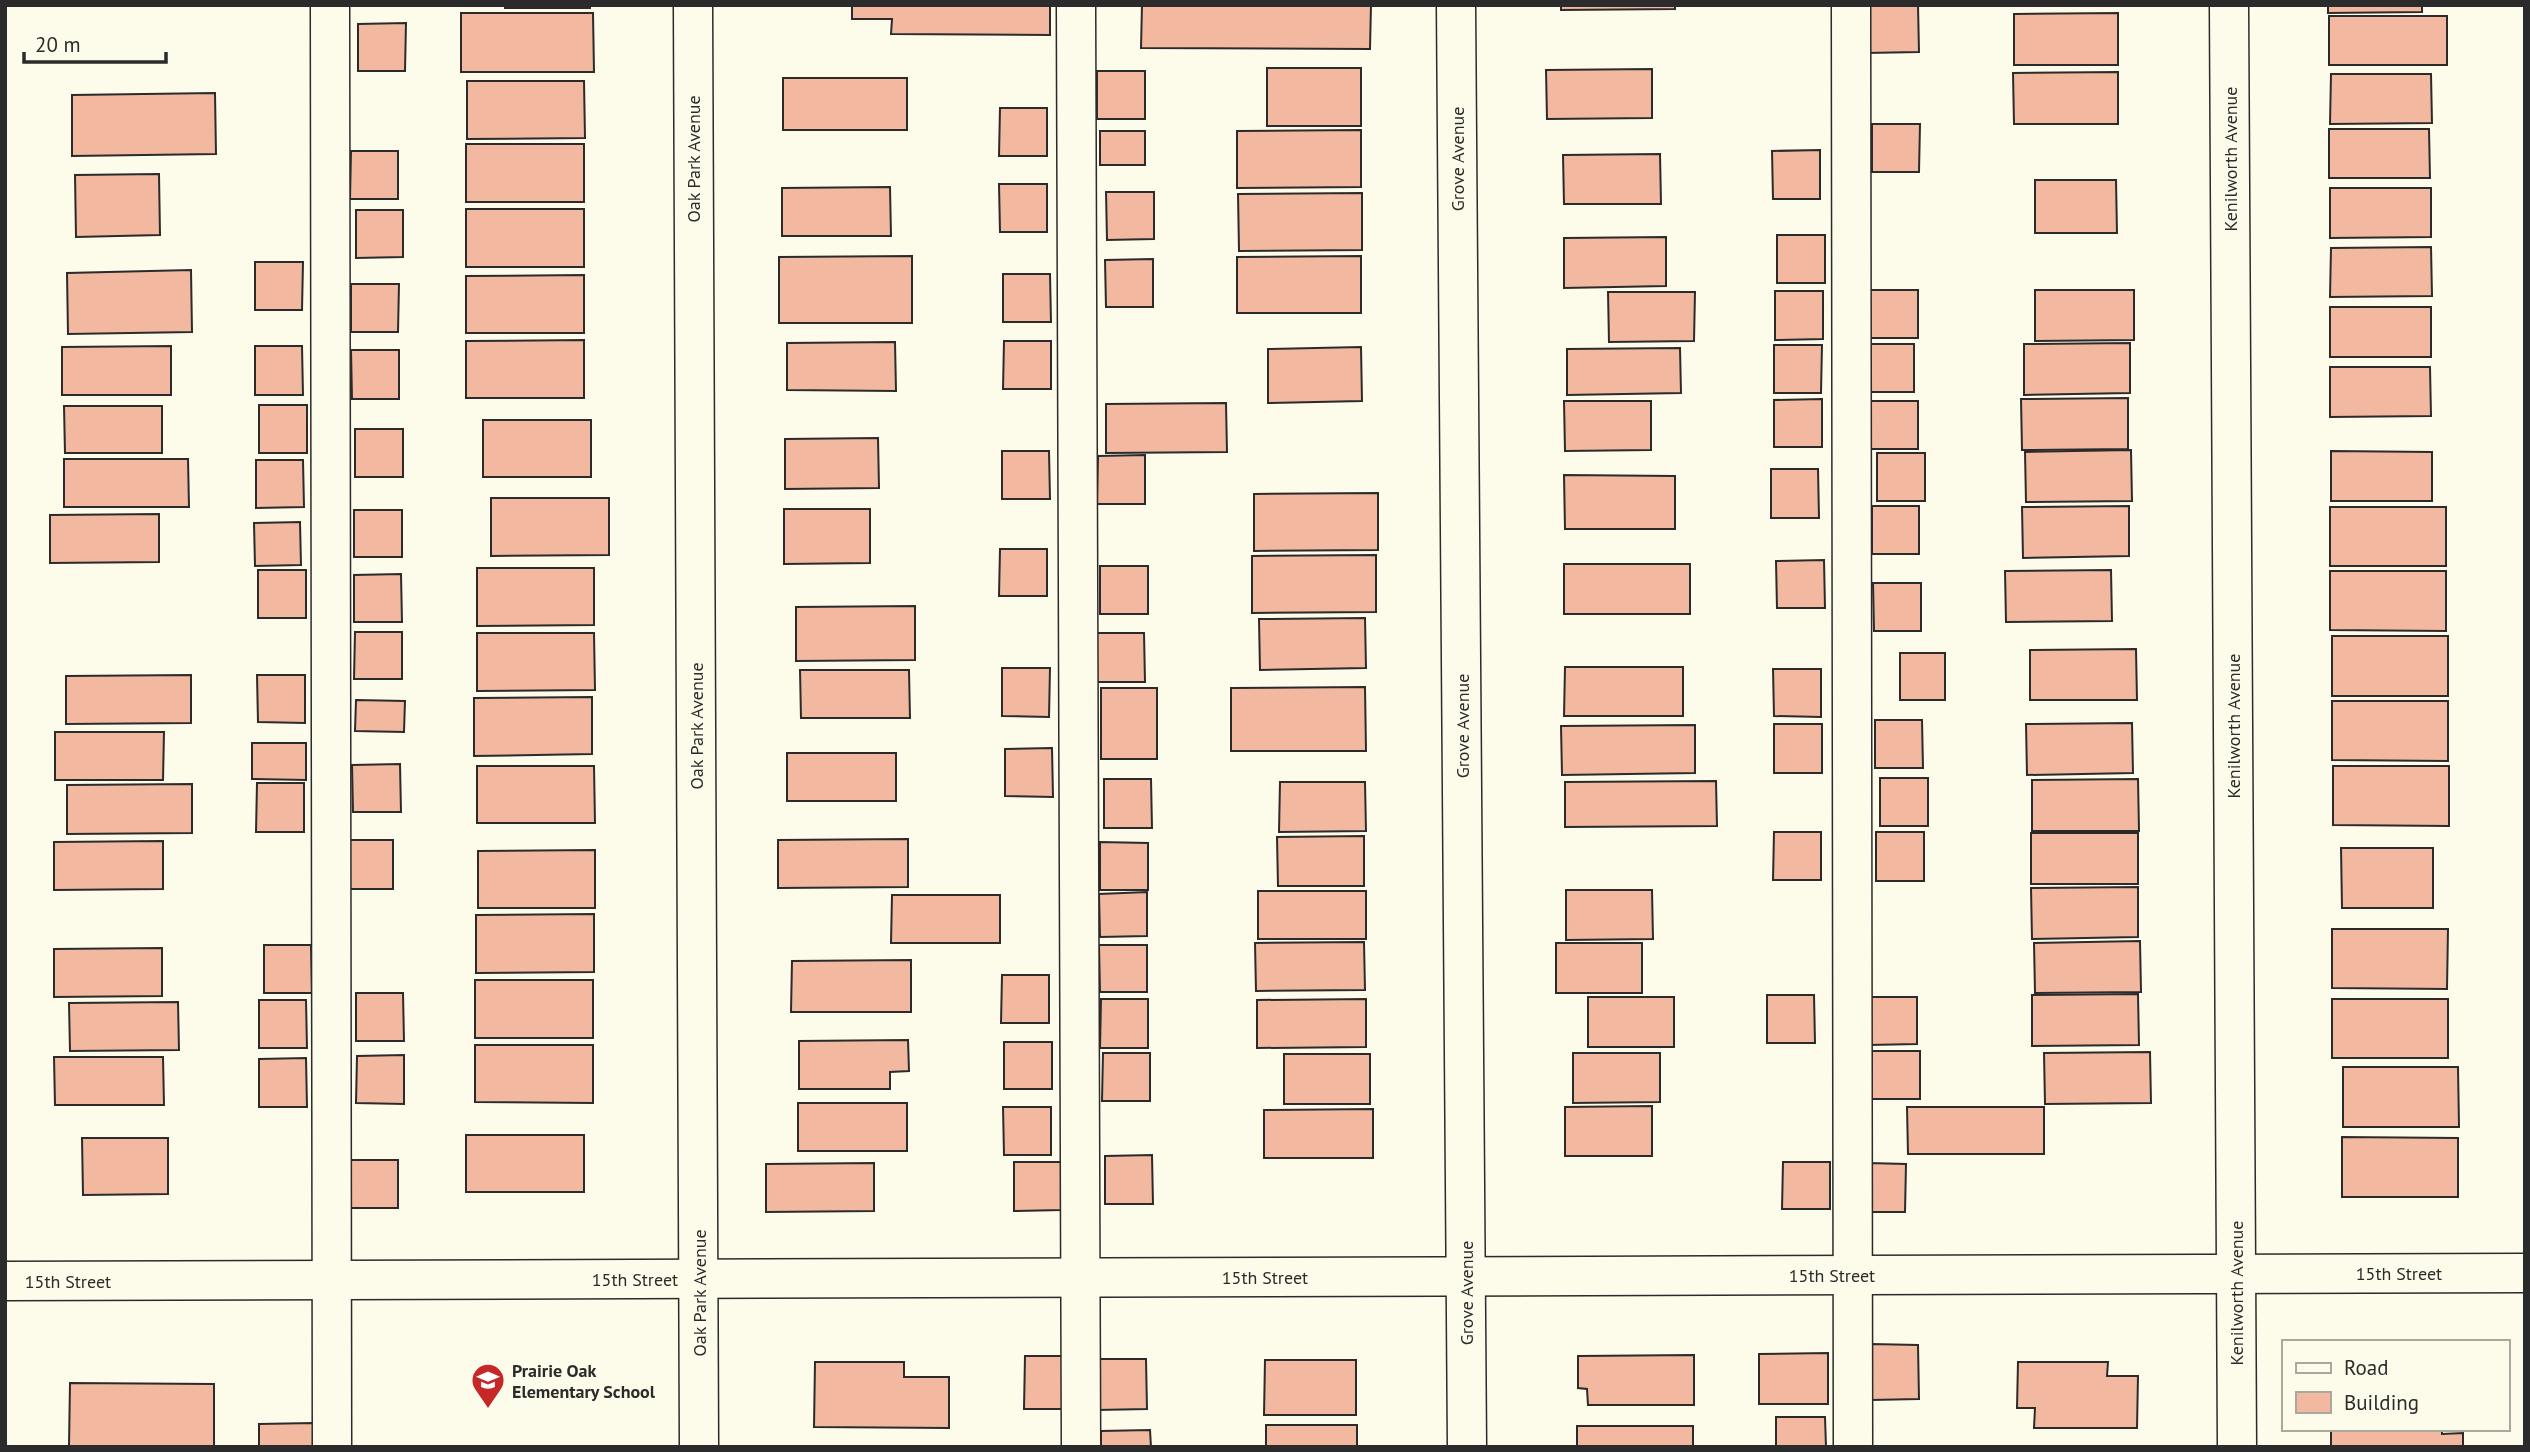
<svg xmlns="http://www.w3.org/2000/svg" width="2530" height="1452" viewBox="0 0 2530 1452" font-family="'PT Sans',sans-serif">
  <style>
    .building { fill: #f2b8a0; stroke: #2b2b2b; stroke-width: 2 }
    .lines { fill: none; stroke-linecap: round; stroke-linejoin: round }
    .minor-casing { stroke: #2b2b2b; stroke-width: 41 }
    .minor { stroke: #fdfbea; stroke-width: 38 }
    .labels { text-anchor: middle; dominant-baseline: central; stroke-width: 5; stroke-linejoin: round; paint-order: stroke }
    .street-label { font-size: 18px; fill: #2b2b2b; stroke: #fdfbea }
    .poi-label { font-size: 18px; font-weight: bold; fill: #2b2b2b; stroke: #fdfbea; text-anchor: start }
  </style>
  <rect width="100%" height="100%" fill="#fdfbea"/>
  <!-- building -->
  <g class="building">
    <rect x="505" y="5" width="85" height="3"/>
    <polygon points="852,5 1050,5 1050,35 891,34 892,19 852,19"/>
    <polygon points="1142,5 1371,5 1370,49 1141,48"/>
    <polygon points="1561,5 1675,5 1675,9 1561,10"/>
    <polygon points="1866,5 1918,5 1919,52 1866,53"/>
    <polygon points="2328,5 2422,5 2422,12 2328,13"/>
    <polygon points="461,13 593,13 594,72 461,72"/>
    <polygon points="2118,13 2118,65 2014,65 2014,14"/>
    <rect x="2329" y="16" width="118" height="49"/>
    <polygon points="406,23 405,71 358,71 358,24"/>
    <rect x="1267" y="68" width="94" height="58"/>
    <polygon points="1652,69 1652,118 1547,119 1546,70"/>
    <rect x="1097" y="71" width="48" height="48"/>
    <polygon points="2118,72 2118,124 2014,124 2013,73"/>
    <polygon points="2331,74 2431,74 2432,123 2330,124"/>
    <rect x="783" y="78" width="124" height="52"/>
    <polygon points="467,81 584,81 585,138 467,139"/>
    <polygon points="215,93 216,154 72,156 72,95"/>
    <polygon points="1000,108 1047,108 1047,156 999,156"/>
    <polygon points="1872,124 1920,124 1919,172 1872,172"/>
    <polygon points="2329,129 2429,129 2430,178 2329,178"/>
    <polygon points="1361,130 1361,187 1237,188 1237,131"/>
    <rect x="1100" y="131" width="45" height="34"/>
    <rect x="466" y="144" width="118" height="58"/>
    <polygon points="1820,150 1820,199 1773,199 1772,151"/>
    <polygon points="351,151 398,151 398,199 350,199"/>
    <polygon points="1660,154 1661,204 1564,204 1563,155"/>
    <polygon points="159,174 160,235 76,237 75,175"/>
    <polygon points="2035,180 2116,180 2117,233 2035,233"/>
    <polygon points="999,184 1047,184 1047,232 1000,232"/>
    <polygon points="890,187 891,236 782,236 782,188"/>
    <polygon points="2330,188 2431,188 2431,237 2330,238"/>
    <polygon points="1106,192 1154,192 1154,239 1107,240"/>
    <polygon points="1362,193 1362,250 1239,251 1238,194"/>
    <rect x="466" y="209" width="118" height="58"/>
    <polygon points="356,210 403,210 403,257 356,258"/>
    <rect x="1777" y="235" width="48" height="48"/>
    <polygon points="1666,237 1666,286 1564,288 1564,238"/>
    <polygon points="2431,247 2432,296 2330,297 2331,248"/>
    <polygon points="912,256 912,323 779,323 779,257"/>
    <polygon points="1361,256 1361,313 1237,313 1237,257"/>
    <polygon points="1153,259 1153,307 1106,307 1105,260"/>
    <polygon points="255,262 303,262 302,310 255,310"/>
    <polygon points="191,270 192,332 68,334 67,273"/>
    <polygon points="1003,274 1050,274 1051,322 1003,322"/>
    <polygon points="584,275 584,333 466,333 466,276"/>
    <polygon points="351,284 399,284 398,332 351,332"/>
    <rect x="1870" y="290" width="48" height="48"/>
    <polygon points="2035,290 2134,290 2134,340 2035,341"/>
    <polygon points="1775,291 1823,291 1823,339 1775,340"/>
    <polygon points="1608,292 1695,292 1694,341 1609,342"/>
    <rect x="2330" y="307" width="101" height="50"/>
    <polygon points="584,340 584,398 466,398 466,341"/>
    <polygon points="1004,341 1051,341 1051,389 1003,389"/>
    <polygon points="895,342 896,391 787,390 787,343"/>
    <polygon points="2130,343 2130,393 2024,395 2024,344"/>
    <rect x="1866" y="344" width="48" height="48"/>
    <polygon points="1774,345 1822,345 1821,393 1774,393"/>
    <polygon points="171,346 171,395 62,395 62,347"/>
    <polygon points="255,346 302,346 303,395 255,395"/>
    <polygon points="1361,347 1362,401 1268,403 1268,349"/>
    <polygon points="1680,348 1681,393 1567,395 1567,349"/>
    <polygon points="351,350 399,350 399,399 352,399"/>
    <polygon points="2330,367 2430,367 2431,416 2330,417"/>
    <polygon points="2128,398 2128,449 2022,450 2021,399"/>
    <polygon points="1822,399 1822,447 1774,447 1774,400"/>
    <polygon points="1564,401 1651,401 1651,450 1565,451"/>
    <polygon points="1870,401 1918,401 1918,449 1871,449"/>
    <polygon points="1226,403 1227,452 1106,453 1106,404"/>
    <rect x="259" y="405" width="48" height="48"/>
    <polygon points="64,406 162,406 162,453 65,453"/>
    <rect x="483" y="420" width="108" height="57"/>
    <rect x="355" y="429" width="48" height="48"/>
    <polygon points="878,438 879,488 785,489 785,439"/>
    <polygon points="2131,450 2132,501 2026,502 2025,452"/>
    <polygon points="1002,451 1049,451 1050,499 1002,499"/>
    <polygon points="2331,451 2432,452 2432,501 2331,501"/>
    <rect x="1877" y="453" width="48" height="48"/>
    <polygon points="1145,455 1145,504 1097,504 1098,456"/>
    <polygon points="64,459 188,459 189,507 64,507"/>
    <polygon points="256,460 303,460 304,507 256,508"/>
    <polygon points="1771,469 1818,469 1819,518 1771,518"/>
    <polygon points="1564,475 1675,476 1675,529 1565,529"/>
    <polygon points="1378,493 1378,550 1254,551 1254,494"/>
    <polygon points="491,498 609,498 609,555 491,556"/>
    <rect x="1872" y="506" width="47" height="48"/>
    <polygon points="2129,506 2129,556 2023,558 2022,507"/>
    <rect x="2330" y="507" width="116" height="59"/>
    <polygon points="784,509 870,509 870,563 784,564"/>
    <rect x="354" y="510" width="48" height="47"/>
    <polygon points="159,514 159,562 50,563 50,515"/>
    <polygon points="300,522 301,565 255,566 254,523"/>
    <polygon points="1000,549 1047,549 1047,596 999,596"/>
    <polygon points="1376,555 1376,612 1252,613 1252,556"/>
    <polygon points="1824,560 1825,608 1777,608 1776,561"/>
    <rect x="1564" y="564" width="126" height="50"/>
    <rect x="1100" y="566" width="48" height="48"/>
    <polygon points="477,568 594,568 594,625 477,626"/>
    <rect x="258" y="570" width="48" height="48"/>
    <polygon points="2111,570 2112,621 2006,622 2005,571"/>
    <polygon points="2330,571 2446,571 2446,631 2330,630"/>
    <polygon points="401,574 402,622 354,622 354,575"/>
    <polygon points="1873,583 1921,583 1921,631 1874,631"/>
    <polygon points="915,606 915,660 796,661 796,607"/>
    <polygon points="1365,618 1366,668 1260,670 1259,619"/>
    <polygon points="355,632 402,632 402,679 354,679"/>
    <polygon points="477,633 594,633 595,690 477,691"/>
    <polygon points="1097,633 1144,633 1145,682 1097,682"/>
    <rect x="2332" y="636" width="116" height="60"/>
    <polygon points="2136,649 2137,700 2030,700 2030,650"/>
    <rect x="1900" y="653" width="45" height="47"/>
    <polygon points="1565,667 1683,667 1683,716 1564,716"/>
    <polygon points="1002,668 1050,668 1049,717 1002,716"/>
    <polygon points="1773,669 1821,669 1821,717 1774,716"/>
    <polygon points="800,670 909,670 910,718 801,718"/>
    <polygon points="191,675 191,723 66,724 66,676"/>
    <polygon points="257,675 305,675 305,723 258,722"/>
    <polygon points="1365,687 1366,751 1231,751 1231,688"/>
    <rect x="1101" y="688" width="56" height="71"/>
    <polygon points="592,697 592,754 474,756 474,698"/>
    <polygon points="356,700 405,701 404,732 355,731"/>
    <polygon points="2332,701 2448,701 2448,761 2332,760"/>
    <polygon points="1875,720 1922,720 1923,768 1875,768"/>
    <polygon points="2132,723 2133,773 2027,775 2026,724"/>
    <rect x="1774" y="724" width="48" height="49"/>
    <polygon points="1695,725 1695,773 1562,775 1561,726"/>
    <polygon points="55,732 164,732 163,780 55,780"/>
    <polygon points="252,743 306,743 306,780 252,779"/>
    <polygon points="1052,748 1053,797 1005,796 1005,749"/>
    <rect x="787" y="753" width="109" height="48"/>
    <polygon points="400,764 401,812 353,812 352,765"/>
    <polygon points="477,766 594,766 595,823 477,823"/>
    <polygon points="2333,766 2449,766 2449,826 2333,825"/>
    <rect x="1880" y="778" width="48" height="48"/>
    <polygon points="1104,779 1151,779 1152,828 1104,828"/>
    <polygon points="2138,779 2139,831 2032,831 2032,780"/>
    <polygon points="1716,781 1717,826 1565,827 1565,782"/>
    <polygon points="1280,782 1365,782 1366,831 1279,832"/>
    <polygon points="257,783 304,783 304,832 256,832"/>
    <polygon points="192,784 192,833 67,834 67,785"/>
    <polygon points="1774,832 1821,832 1821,880 1773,880"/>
    <rect x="1876" y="832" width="48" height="49"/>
    <rect x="2031" y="833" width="107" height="51"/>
    <polygon points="1364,836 1364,886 1278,886 1277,837"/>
    <polygon points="908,839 908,887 778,888 778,840"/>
    <rect x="346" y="840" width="47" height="49"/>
    <polygon points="163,841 163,889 54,890 54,842"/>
    <polygon points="1100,842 1148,843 1148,890 1100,890"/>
    <polygon points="2341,848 2433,848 2433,908 2342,908"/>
    <polygon points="595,850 595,908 478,908 478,851"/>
    <polygon points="2138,887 2138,937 2032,939 2031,888"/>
    <polygon points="1566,890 1652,890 1653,939 1566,940"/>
    <rect x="1258" y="891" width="108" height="48"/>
    <polygon points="1147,892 1147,936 1100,937 1099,894"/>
    <polygon points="892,895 1000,895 1000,943 891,943"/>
    <polygon points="594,914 594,972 476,973 476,915"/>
    <polygon points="2332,929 2448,929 2447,989 2332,988"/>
    <polygon points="2140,941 2141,992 2035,993 2034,943"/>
    <polygon points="1364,942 1365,990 1256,991 1255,943"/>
    <rect x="1556" y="943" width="86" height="50"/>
    <polygon points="264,945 311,945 312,993 264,993"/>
    <polygon points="1099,945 1147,945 1147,992 1100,992"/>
    <polygon points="162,948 162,996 54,997 54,949"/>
    <polygon points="911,960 911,1012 791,1012 792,961"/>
    <polygon points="1002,975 1049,975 1049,1023 1001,1023"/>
    <rect x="475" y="980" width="118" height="58"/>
    <polygon points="356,993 403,993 404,1041 356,1041"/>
    <polygon points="2138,994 2139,1045 2032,1046 2032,995"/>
    <polygon points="1767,995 1814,995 1815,1043 1767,1043"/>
    <rect x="1588" y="997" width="86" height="50"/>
    <polygon points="1870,997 1917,997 1917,1044 1869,1045"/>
    <polygon points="1101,999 1148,999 1148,1048 1100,1048"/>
    <polygon points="1366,999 1366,1047 1257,1048 1257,1000"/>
    <rect x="2332" y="999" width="116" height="59"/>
    <polygon points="259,1000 306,1000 307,1048 259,1048"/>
    <polygon points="178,1002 179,1050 70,1051 69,1003"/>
    <polygon points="908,1040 909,1071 890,1072 890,1089 799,1089 799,1041"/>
    <rect x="1004" y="1042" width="48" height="47"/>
    <polygon points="475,1045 593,1045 593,1103 475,1102"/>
    <rect x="1872" y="1051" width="48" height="48"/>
    <polygon points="2150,1052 2151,1103 2045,1104 2044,1053"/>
    <polygon points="1103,1053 1150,1053 1150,1101 1102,1101"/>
    <polygon points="1573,1053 1660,1053 1660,1102 1573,1103"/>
    <rect x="1284" y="1054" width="86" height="50"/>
    <polygon points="404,1055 404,1104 356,1103 357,1056"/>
    <polygon points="54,1057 163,1057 164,1105 55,1105"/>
    <polygon points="306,1058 307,1107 259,1107 259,1059"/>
    <polygon points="2343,1067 2458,1067 2459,1127 2343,1127"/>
    <rect x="798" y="1103" width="109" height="48"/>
    <polygon points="1652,1106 1652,1156 1565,1156 1565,1107"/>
    <polygon points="1003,1107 1051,1107 1051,1155 1004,1155"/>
    <polygon points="1907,1107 2044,1107 2044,1154 1908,1154"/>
    <polygon points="1373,1109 1373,1158 1264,1158 1264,1110"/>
    <rect x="466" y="1135" width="118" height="57"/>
    <polygon points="2342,1137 2458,1138 2458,1197 2342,1197"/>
    <polygon points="82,1138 168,1138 168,1194 83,1195"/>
    <polygon points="1152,1155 1153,1204 1105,1204 1105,1156"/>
    <rect x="351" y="1160" width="47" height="48"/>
    <polygon points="1014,1162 1062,1162 1061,1210 1014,1211"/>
    <polygon points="1783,1162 1830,1162 1830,1209 1782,1209"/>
    <polygon points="874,1163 874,1211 766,1212 766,1164"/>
    <polygon points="1868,1163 1906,1164 1905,1212 1868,1212"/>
    <polygon points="1871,1344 1918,1345 1919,1399 1871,1400"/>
    <polygon points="1828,1353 1828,1404 1759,1404 1759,1354"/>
    <polygon points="1694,1355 1694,1405 1588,1405 1587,1389 1578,1388 1578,1356"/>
    <polygon points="1025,1356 1063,1356 1063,1409 1024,1409"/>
    <polygon points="1097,1359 1146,1359 1147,1409 1097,1410"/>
    <polygon points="1265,1360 1356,1360 1356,1415 1264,1415"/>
    <polygon points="815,1362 904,1362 904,1377 949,1377 949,1428 814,1427"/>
    <polygon points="2018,1362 2108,1362 2107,1376 2138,1376 2137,1428 2034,1428 2035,1408 2017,1408"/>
    <polygon points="70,1383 214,1384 214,1447 69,1446"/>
    <polygon points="1776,1417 1825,1417 1826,1447 1776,1447"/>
    <polygon points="313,1423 313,1447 259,1447 259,1424"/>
    <rect x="1266" y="1425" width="91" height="22"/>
    <rect x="1577" y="1426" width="116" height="21"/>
    <polygon points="2331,1429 2442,1429 2442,1434 2463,1433 2463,1447 2331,1447"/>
    <polygon points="1150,1430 1151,1447 1101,1447 1101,1431"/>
  </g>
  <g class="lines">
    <defs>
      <g id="minor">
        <polyline points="330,5 332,1447"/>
        <polyline points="693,5 699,1447"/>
        <polyline points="1076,5 1081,1447"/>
        <polyline points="1456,5 1467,1447"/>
        <polyline points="1851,5 1853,1447"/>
        <polyline points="2229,5 2237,1447"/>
        <polyline points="5,1281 2525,1273"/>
      </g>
    </defs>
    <!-- minor casing -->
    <use href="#minor" class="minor-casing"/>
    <!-- minor -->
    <use href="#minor" class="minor"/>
  </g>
  <!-- icons -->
  <defs>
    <symbol id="school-pin" viewBox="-11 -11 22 30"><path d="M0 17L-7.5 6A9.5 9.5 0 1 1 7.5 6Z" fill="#c62828" stroke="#fdfbea"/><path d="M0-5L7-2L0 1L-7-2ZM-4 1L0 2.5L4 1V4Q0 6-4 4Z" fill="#fff"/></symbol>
  </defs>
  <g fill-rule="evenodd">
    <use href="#school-pin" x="469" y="1361" width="38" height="52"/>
  </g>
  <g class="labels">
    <!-- street labels -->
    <g class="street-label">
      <text transform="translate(693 159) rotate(-90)">Oak Park Avenue</text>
      <text transform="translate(1457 159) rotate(-90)">Grove Avenue</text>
      <text transform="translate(2230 159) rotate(-90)">Kenilworth Avenue</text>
      <text transform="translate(696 726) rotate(-90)">Oak Park Avenue</text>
      <text transform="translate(1462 726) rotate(-90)">Grove Avenue</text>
      <text transform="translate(2233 726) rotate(-90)">Kenilworth Avenue</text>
      <text x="2399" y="1273">15th Street</text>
      <text x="1832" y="1275">15th Street</text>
      <text x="1265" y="1277">15th Street</text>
      <text x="635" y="1279">15th Street</text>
      <text x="68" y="1281">15th Street</text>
      <text transform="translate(699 1293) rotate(-90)">Oak Park Avenue</text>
      <text transform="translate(1466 1293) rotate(-90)">Grove Avenue</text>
      <text transform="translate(2236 1293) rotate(-90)">Kenilworth Avenue</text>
    </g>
    <!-- poi labels -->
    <g class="poi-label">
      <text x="512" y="1370">Prairie Oak<tspan x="512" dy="21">Elementary School</tspan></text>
    </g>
  </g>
  <!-- border -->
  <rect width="2530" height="1452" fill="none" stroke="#2b2b2b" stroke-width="14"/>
  <!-- legend -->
  <rect x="2282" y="1340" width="228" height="91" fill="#fdfbea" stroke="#a9a89e" stroke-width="2"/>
  <rect x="2296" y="1363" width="35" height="10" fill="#fdfbea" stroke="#a9a89e" stroke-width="2"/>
  <text x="2344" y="1375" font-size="21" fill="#2b2b2b">Road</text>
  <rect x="2296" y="1392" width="35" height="21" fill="#f2b8a0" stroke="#a9a89e" stroke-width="2"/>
  <text x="2344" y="1410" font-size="21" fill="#2b2b2b">Building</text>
  <!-- scale -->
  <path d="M24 52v10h142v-10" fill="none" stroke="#2b2b2b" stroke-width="3.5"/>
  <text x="35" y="52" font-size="21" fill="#2b2b2b" stroke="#fdfbea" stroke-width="5" paint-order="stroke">20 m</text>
</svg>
